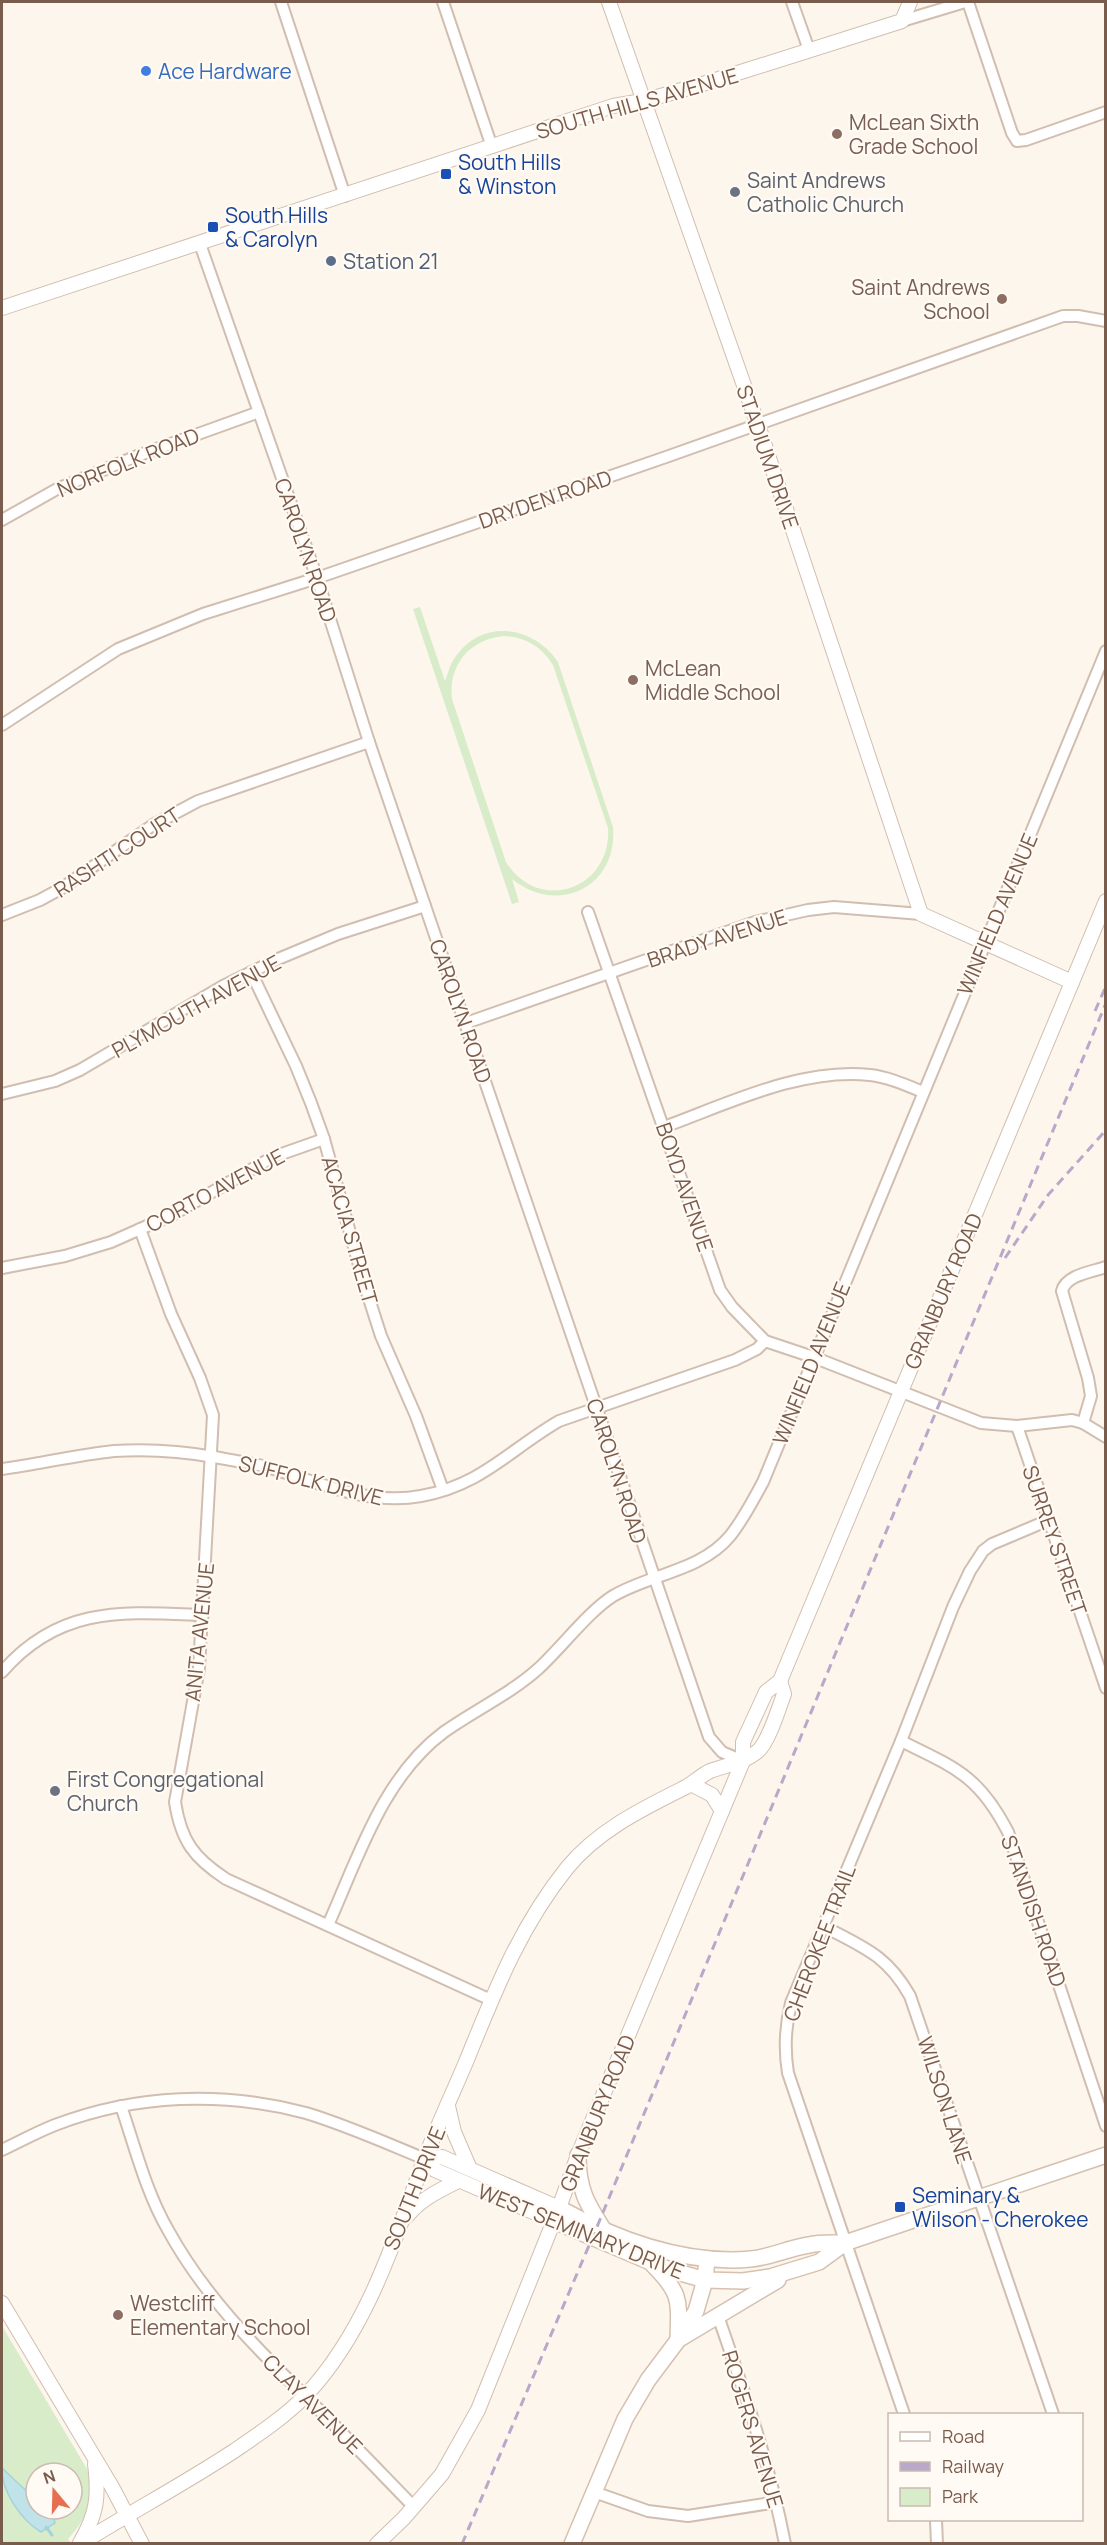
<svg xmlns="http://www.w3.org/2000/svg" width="1107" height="2545" viewBox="0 0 1107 2545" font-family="Manrope,sans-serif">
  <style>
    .green { fill: #d8ecc9; fill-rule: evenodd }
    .water { fill: #bfe3e8; stroke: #a5d3da; stroke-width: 1.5 }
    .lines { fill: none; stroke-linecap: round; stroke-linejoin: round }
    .stream { stroke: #a5d3da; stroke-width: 3 }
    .minor-casing { stroke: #d1beb0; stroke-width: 14 }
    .tertiary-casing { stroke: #d1beb0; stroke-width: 16 }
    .secondary-casing { stroke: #d6c0b0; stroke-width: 18 }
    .minor { stroke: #fff; stroke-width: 10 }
    .tertiary { stroke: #fff; stroke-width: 14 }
    .secondary { stroke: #fff; stroke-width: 15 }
    .rail { stroke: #b9a8c9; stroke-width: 3; stroke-dasharray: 9 6; stroke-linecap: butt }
    .shop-dot { fill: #3f7fe0; stroke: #fffaf3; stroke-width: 2 }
    .education-dot { fill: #8d6e63; stroke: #fffaf3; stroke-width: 2 }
    .transit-dot { fill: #1a4fb4; stroke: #fffaf3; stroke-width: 2 }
    .worship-dot { fill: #6b7280; stroke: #fffaf3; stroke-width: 2 }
    .service-dot { fill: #5c6f8a; stroke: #fffaf3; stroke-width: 2 }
    .labels { text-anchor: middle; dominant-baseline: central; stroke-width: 4.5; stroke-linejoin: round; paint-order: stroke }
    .shop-label { font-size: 21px; fill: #366cbe; stroke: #fffaf3; text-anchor: start }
    .street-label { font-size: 21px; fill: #7a5c4d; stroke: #fffaf3 }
    .education-label { font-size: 21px; fill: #785e54; stroke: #fffaf3; text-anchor: start }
    .transit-label { font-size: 21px; fill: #164399; stroke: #fffaf3; text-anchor: start }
    .worship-label { font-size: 21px; fill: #5b616d; stroke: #fffaf3; text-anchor: start }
    .service-label { font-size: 21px; fill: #4e5e75; stroke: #fffaf3; text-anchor: start }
  </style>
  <rect width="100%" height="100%" fill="#fdf6ec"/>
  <!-- green -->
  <g class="green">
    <path d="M420,607L445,681C448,673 450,664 456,656C483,618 534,626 558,662L613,827C618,887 558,916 512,879L519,902L512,904L413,609ZM504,636C525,637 541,646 553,665L608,828C612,889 539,915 506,862L452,699C448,665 470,639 504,636Z"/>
    <path d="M2,2326L87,2469C95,2501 89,2515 68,2539L71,2543H2ZM36,2473H72V2509H36Z"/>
  </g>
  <!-- water -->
  <path class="water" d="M2,2468L36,2500V2509H48L52,2512L55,2523L41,2532C21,2520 1,2491 2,2468Z"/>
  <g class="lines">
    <!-- stream -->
    <polyline class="stream" points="46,2527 52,2535"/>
    <defs>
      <g id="minor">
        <polyline points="281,2 345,196"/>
        <polyline points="443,2 492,147"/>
        <polyline points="792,2 809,50"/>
        <polyline points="968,2 1012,133 1017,141 1026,140 1106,112"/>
        <polyline points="902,21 965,2"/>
        <polyline points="200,244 317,578 369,742 709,1737 722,1752 743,1761"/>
        <polyline points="2,520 57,489 137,456 259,412"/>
        <polyline points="2,725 118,649 203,614 317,578 666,457 1063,316 1078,316 1106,321"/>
        <polyline points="588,912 720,1290 732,1307 765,1341 813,1357 981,1423 1017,1426 1072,1420 1083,1423 1106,1437"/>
        <polyline points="2,915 40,900 62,888 153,825 198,801 369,742"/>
        <polyline points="251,972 296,1066 311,1103 324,1139 364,1283 381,1336 416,1416 443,1490"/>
        <polyline points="466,1023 755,922 808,910 834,907 921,914"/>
        <polyline points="2,1094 55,1081 80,1070 223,986 278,959 338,934 425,906"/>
        <path d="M664,1127C727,1104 802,1067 870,1075C888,1077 906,1085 923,1092"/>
        <path d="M140,1229L171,1314L200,1378L213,1415L199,1668L175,1802C181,1841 194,1858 226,1879L491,2000"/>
        <polyline points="2,1268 65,1256 111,1242 174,1214 273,1157 324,1139"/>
        <path d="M1083,1423L1091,1396L1088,1378L1062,1291C1066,1275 1091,1272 1106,1267"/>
        <polyline points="1017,1426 1106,1688"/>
        <path d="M2,1469C39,1464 76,1455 114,1451C146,1449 181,1451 214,1457C231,1460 250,1463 267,1467C318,1482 368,1506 421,1496C482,1485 509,1450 559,1421L735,1360L757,1349L765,1341"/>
        <path d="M2,1672C60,1605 124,1612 203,1615"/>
        <path d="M901,1741C956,1768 979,1776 1008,1832L1106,2126"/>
        <path d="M328,1925C358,1858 383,1777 444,1732C475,1710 510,1694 538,1669C561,1648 589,1611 613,1596C650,1574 701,1571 730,1536C743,1520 753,1500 763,1482L1106,651"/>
        <path d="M823,1926C863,1947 887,1955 910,1996L1053,2414"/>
        <path d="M121,2106C135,2147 146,2192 168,2230C203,2294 254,2346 306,2397C343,2433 378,2470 414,2507"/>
        <path d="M2,2150C19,2142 37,2132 55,2125C136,2094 223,2091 306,2113C346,2125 386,2143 425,2159"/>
        <path d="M718,2316C744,2391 770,2465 785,2544"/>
        <path d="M904,2414L788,2073C784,2048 785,2027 791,2003L901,1741L953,1607L970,1571L983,1551L992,1544L1049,1520"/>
        <polyline points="594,2492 648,2511 688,2516 777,2502"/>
        <polyline points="936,2520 937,2544"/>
      </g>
      <g id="tertiary">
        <polyline points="609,2 758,425 921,914 1072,982"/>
        <polyline points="2,308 613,106 643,101 706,83 902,21 910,2"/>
        <polyline points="691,1784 712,1795 722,1811"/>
        <polyline points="448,2106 454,2132 470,2169"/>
        <polyline points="425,2159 442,2157 559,2208"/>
        <polyline points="425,2159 435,2170 554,2221"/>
        <path d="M407,2216C421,2199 438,2191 458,2181"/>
        <polyline points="2,2303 112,2487 142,2544"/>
        <path d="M80,2543C97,2514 99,2497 95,2464"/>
        <path d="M80,2544C131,2512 184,2484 234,2451C259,2434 286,2416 307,2394C366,2331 394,2242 423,2163C436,2129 452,2095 466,2062C495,1991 519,1928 567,1868C598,1830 644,1808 686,1787C694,1782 702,1775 710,1771C726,1765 744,1763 758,1751C768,1743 779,1708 784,1694L780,1681"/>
        <polyline points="377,2544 404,2518 442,2474 478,2410 559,2208 578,2155 743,1761 743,1742 766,1692 780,1681 1106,901"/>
      </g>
      <g id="secondary">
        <path d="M578,2155C578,2190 587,2204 605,2232"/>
        <path d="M559,2208C617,2240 684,2265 751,2259C771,2257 789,2248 809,2245C820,2242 833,2243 845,2243L1106,2155"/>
        <polyline points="554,2221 667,2269 705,2280 743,2281 770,2277 819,2262 845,2243"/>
        <path d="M653,2265C682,2294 679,2301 678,2340"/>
        <polyline points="681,2338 778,2280"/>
        <polyline points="572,2544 625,2419 648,2380 678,2340 696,2311 705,2280 707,2259"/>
      </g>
    </defs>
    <!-- minor casing -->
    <use href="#minor" class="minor-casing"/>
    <!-- tertiary casing -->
    <use href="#tertiary" class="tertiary-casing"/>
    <!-- secondary casing -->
    <use href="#secondary" class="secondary-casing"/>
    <!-- minor -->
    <use href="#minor" class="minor"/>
    <!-- tertiary -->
    <use href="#tertiary" class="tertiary"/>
    <!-- secondary -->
    <use href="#secondary" class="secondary"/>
    <!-- rail -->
    <g class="rail">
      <polyline points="1095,1011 1106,986"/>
      <polyline points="1005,1258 1048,1195 1106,1130"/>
      <polyline points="462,2544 599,2222 1106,1003"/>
    </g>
  </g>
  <!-- markers -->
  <circle class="shop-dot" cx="146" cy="71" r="6"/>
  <g class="education-dot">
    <circle cx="837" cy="134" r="6"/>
    <circle cx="1002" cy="299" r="6"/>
    <circle cx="633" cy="680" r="6"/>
    <circle cx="118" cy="2315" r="6"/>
  </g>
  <g class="transit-dot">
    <rect x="440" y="168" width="12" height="12" rx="3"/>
    <rect x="207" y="221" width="12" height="12" rx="3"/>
    <rect x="894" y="2201" width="12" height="12" rx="3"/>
  </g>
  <g class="worship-dot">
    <circle cx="735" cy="192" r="6"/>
    <circle cx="55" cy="1791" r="6"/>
  </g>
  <circle class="service-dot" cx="331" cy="261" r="6"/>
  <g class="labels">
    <!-- shop labels -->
    <g class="shop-label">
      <text x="158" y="71">Ace Hardware</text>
    </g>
    <!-- street labels -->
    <g class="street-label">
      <text transform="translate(637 103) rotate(-16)">SOUTH HILLS AVENUE</text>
      <text transform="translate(768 457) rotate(71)">STADIUM DRIVE</text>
      <text transform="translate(128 462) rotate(-22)">NORFOLK ROAD</text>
      <text transform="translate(545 499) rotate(-19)">DRYDEN ROAD</text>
      <text transform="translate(306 550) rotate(71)">CAROLYN ROAD</text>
      <text transform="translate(117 852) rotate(-33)">RASHTI COURT</text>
      <text transform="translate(997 914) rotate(-67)">WINFIELD AVENUE</text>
      <text transform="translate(717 938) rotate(-18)">BRADY AVENUE</text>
      <text transform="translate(196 1006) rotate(-29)">PLYMOUTH AVENUE</text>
      <text transform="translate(461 1011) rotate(71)">CAROLYN ROAD</text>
      <text transform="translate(685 1187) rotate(71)">BOYD AVENUE</text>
      <text transform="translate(215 1190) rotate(-28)">CORTO AVENUE</text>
      <text transform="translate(350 1230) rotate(74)">ACACIA STREET</text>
      <text transform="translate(943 1291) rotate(-67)">GRANBURY ROAD</text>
      <text transform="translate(811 1363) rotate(-68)">WINFIELD AVENUE</text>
      <text transform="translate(617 1471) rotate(72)">CAROLYN ROAD</text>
      <text transform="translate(311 1480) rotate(14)">SUFFOLK DRIVE</text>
      <text transform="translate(1055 1540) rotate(71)">SURREY STREET</text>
      <text transform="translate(199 1632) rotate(-84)">ANITA AVENUE</text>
      <text transform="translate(1034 1911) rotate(71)">STANDISH ROAD</text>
      <text transform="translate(819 1943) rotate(-69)">CHEROKEE TRAIL</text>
      <text transform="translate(945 2100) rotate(72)">WILSON LANE</text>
      <text transform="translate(597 2113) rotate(-68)">GRANBURY ROAD</text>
      <text transform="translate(414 2188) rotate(-68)">SOUTH DRIVE</text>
      <text transform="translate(581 2231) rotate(22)">WEST SEMINARY DRIVE</text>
      <text transform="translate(313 2404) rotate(45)">CLAY AVENUE</text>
      <text transform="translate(753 2429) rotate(73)">ROGERS AVENUE</text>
    </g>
    <!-- education labels -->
    <g class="education-label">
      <text x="849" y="122">McLean Sixth<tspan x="849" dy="24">Grade School</tspan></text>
      <text x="990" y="287" text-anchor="end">Saint Andrews<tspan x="990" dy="24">School</tspan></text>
      <text x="645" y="668">McLean<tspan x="645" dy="24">Middle School</tspan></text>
      <text x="130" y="2303">Westcliff<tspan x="130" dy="24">Elementary School</tspan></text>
    </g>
    <!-- transit labels -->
    <g class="transit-label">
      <text x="458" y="162">South Hills<tspan x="458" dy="24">&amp; Winston</tspan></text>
      <text x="225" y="215">South Hills<tspan x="225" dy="24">&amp; Carolyn</tspan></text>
      <text x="912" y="2195">Seminary &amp;<tspan x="912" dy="24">Wilson - Cherokee</tspan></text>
    </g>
    <!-- worship labels -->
    <g class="worship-label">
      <text x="747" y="180">Saint Andrews<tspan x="747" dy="24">Catholic Church</tspan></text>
      <text x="67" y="1779">First Congregational<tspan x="67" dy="24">Church</tspan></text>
    </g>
    <!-- service labels -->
    <g class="service-label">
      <text x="343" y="261">Station 21</text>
    </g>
  </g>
  <!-- border -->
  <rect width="1107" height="2545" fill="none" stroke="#7a5c4d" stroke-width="6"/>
  <!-- legend -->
  <rect x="888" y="2413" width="195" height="108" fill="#fffaf3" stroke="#cabbb1" stroke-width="1.5"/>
  <rect x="900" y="2432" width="30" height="9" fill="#ffffff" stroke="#cabbb1" stroke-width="1.5"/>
  <text x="942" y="2443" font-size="18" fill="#7a5c4d">Road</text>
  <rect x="900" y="2462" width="30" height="9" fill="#b9a8c9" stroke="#cabbb1" stroke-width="1.5"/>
  <text x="942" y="2473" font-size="18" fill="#7a5c4d">Railway</text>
  <rect x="900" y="2488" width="30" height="18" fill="#d8ecc9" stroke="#cabbb1" stroke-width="1.5"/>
  <text x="942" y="2503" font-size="18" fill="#7a5c4d">Park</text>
  <!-- north arrow -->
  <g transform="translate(54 2491) rotate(341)"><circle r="28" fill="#fffaf3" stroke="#cabbb1" stroke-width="1.5"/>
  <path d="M0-4.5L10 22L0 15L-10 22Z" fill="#e76f51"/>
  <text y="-9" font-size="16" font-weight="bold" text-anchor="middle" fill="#7a5c4d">N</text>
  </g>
</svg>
